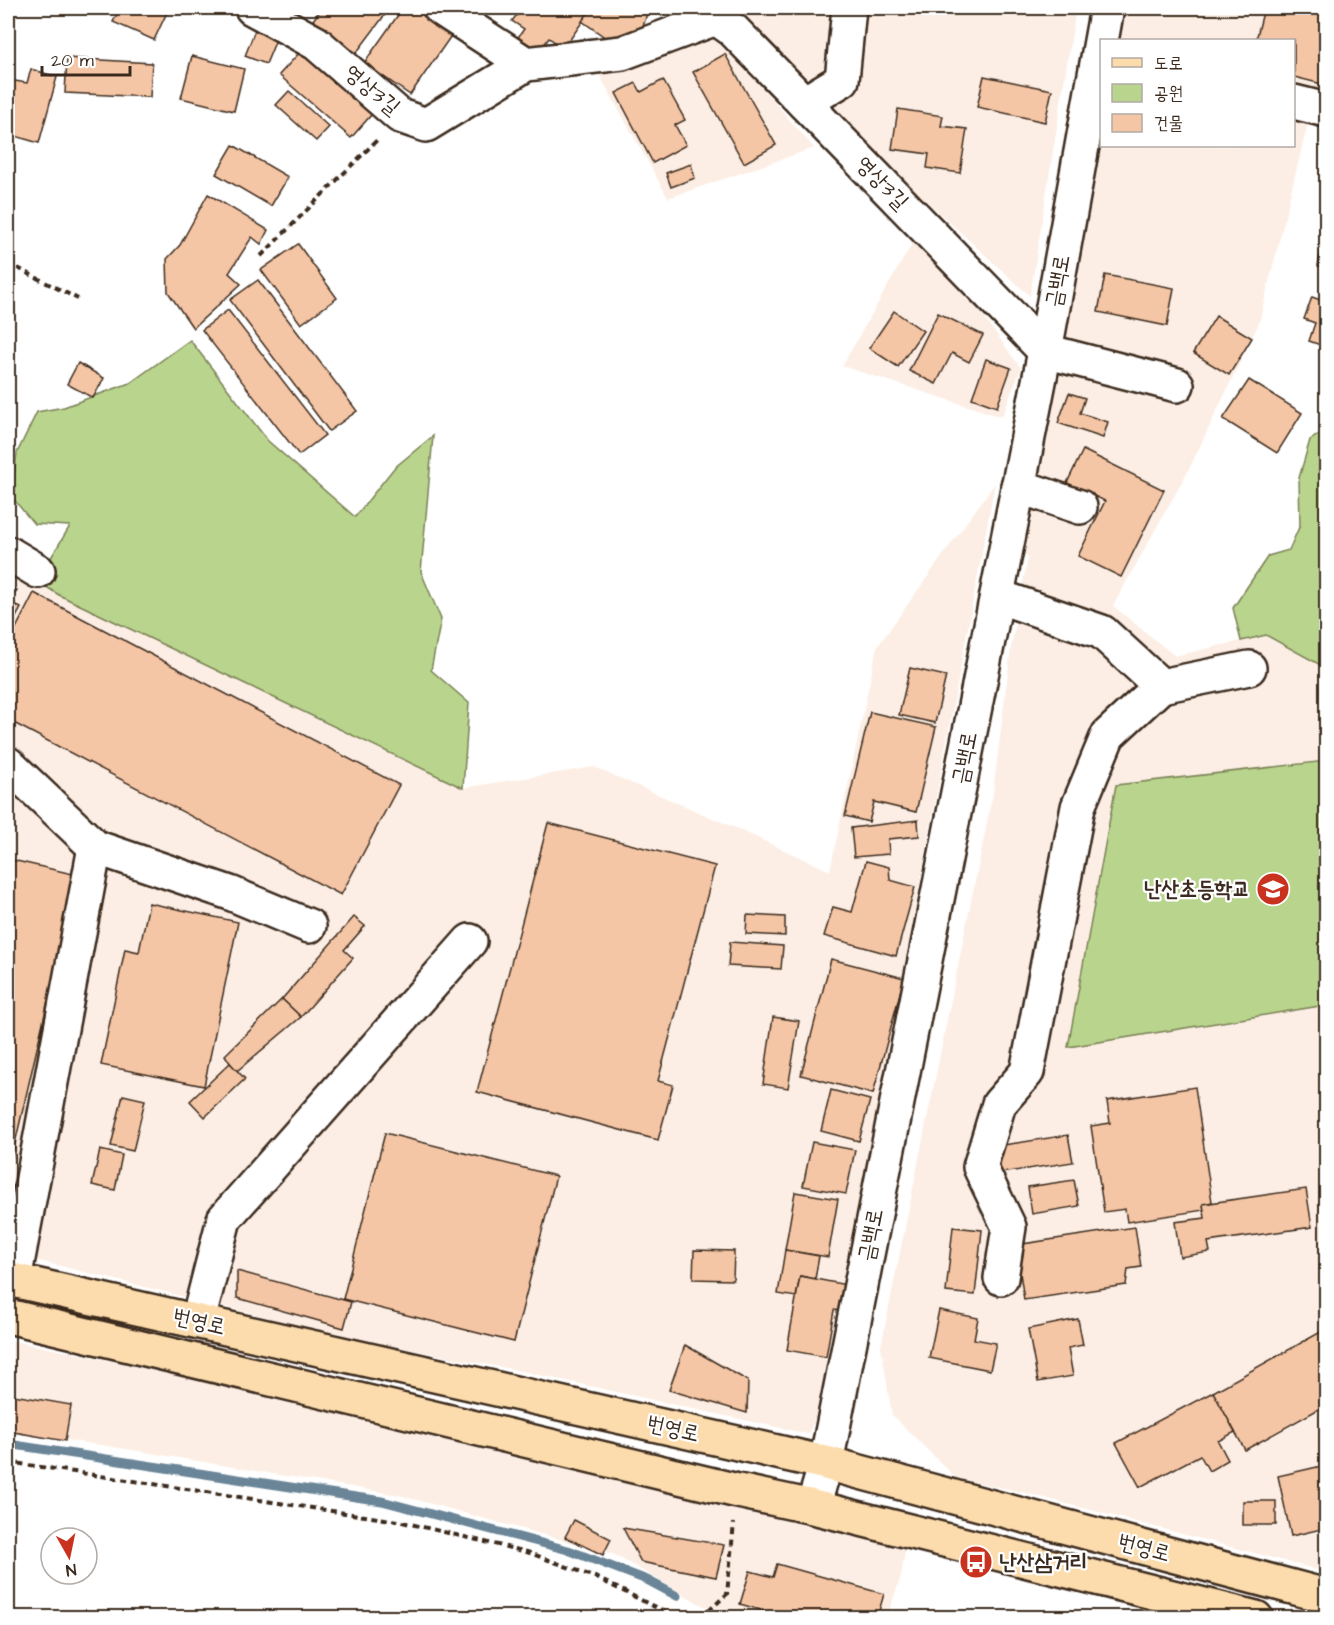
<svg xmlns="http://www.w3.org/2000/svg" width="1334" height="1625" viewBox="0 0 1334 1625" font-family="'Architects Daughter','Poor Story',sans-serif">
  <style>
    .built { fill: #fceee4 }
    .green { fill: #b9d58d; stroke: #7a8056; stroke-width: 1.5 }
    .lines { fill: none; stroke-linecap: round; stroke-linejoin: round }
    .stream { stroke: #6a8597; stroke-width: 9 }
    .building { fill: #f5c6a5; stroke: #3b2a1e; stroke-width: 1.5 }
    .minor-casing { stroke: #3b2a1e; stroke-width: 38 }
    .major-casing { stroke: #3b2a1e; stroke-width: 38 }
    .path { stroke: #3b2a1e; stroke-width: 4; stroke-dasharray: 6 4.5; stroke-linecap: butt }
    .minor { stroke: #fff; stroke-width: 33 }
    .major { stroke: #fcdcac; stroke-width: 33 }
    .labels { text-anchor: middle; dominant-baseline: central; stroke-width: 4.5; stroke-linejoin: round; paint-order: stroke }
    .street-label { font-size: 22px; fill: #3b2a1e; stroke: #fff }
    .poi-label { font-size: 22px; font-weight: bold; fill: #3b2a1e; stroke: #fff; text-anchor: end }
  </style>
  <rect width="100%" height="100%" fill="#fff"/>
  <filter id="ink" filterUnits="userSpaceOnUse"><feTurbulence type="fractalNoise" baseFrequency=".0167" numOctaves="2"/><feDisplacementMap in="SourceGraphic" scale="12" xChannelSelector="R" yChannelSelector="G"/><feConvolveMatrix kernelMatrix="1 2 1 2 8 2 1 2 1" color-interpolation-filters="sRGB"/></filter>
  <g filter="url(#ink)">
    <!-- built -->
    <g class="built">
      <polygon points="730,8 1076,8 1030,296 829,112"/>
      <polygon points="1121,8 1326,8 1326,95 1294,87 1294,40 1115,40"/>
      <polygon points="714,32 814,148 668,198 596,69"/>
      <polygon points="1294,119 1308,123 1259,323 1188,471 1113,606 1175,656 1266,635 1326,668 1326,1572 1026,1493 956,1478 892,1415 881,1346 993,793 1011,648 1028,556 1015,550 1102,146 1294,146"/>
      <polygon points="913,242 970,298 1021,368 1002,417 842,366"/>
      <polygon points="995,483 823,1401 808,1434 521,1371 341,1336 8,1253 8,565 59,595 463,788 594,767 738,829 830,871 877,647"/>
      <polygon points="8,1340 98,1358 443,1436 720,1494 906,1546 901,1576 887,1617 745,1617 735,1611 704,1606 613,1554 399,1495 108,1446 8,1432"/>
    </g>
    <!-- green -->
    <g class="green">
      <polygon points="190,340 268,441 355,517 394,468 433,436 421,572 441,619 431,670 469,703 463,788 59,595 37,581 70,526 34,524 11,496 17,453 37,412 64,407 130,383"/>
      <polygon points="1326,430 1326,668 1266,635 1241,641 1233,608 1268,556 1289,550 1300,525 1299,478 1310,440"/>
      <polygon points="1326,761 1326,1005 1068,1047 1116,785"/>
    </g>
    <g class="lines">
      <!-- stream -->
      <polyline class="stream" points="8,1444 382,1501 568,1550 647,1580 677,1596"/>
    </g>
    <!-- building -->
    <g class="building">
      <polygon points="120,8 169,8 154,40 113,22"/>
      <polygon points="322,8 390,8 354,56 310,24"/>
      <polygon points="403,8 416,8 453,33 410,95 364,63"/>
      <polygon points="468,8 484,8 480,15"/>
      <polygon points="522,8 592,8 564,48 549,38 537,54 516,40 524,29 512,21"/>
      <polygon points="592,8 648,8 645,21 637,38 616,45 582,21"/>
      <polygon points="1264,8 1326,8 1326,85 1294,77 1294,40 1256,40"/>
      <polygon points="258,22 280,30 266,64 245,56"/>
      <polygon points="300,52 372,114 351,138 279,75"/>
      <polygon points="725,54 776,145 744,163 693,72"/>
      <polygon points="192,56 244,69 234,111 181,98"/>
      <polygon points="67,58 152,63 150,97 65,93"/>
      <polygon points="31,69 57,77 39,143 8,134 8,80 27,83"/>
      <polygon points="984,76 1052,90 1045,122 977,107"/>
      <polygon points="663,80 685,120 675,125 686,145 653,163 616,93 636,83 641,92"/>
      <polygon points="289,91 329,127 316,141 276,105"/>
      <polygon points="898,109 943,116 941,126 967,129 960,173 927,168 929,154 892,149"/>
      <polygon points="233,145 288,177 271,206 216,174"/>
      <polygon points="691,164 695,178 671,187 666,173"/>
      <polygon points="208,194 268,230 261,244 252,237 229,273 241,284 193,328 168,292 167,259 180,245"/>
      <polygon points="1326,224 1326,268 1318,266"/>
      <polygon points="298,244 337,298 301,324 261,270"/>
      <polygon points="1105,275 1174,288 1167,326 1098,312"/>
      <polygon points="258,280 357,411 329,431 230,300"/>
      <polygon points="1312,297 1326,302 1326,347 1309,341 1315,323 1304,319"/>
      <polygon points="228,310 325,435 299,455 202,330"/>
      <polygon points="894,311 923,331 898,367 869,348"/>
      <polygon points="938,313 983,335 969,362 952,353 936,384 909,371"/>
      <polygon points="1216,316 1252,338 1229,375 1193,353"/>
      <polygon points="986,359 1011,368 997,407 972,398"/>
      <polygon points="78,363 104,378 93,398 67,384"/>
      <polygon points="1249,380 1302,413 1277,453 1223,419"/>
      <polygon points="1069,393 1085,398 1080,413 1108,422 1103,438 1058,423"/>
      <polygon points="1083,450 1164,490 1121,577 1078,556 1105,501 1067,483"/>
      <polygon points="8,585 17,590 10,602 21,608 8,632"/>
      <polygon points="34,593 399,785 341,895 8,720 8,644"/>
      <polygon points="910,668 946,676 935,723 899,715"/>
      <polygon points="870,712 936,727 916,812 874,802 869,822 845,816"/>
      <polygon points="918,820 919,836 888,839 889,854 854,857 851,828"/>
      <polygon points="548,823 715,866 658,1081 673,1085 658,1140 477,1092"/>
      <polygon points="8,859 77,875 8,1174"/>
      <polygon points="866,861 889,867 890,880 915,887 896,956 824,936 833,907 852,912"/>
      <polygon points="149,903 238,922 204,1086 101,1065 125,949 139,952"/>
      <polygon points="747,915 785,917 785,936 746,934"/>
      <polygon points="354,917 365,926 344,950 353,958 301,1017 282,999"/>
      <polygon points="730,942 783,946 781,969 728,966"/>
      <polygon points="831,959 904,978 873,1094 801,1075"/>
      <polygon points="282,999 301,1017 237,1071 230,1063 225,1055"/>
      <polygon points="773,1017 799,1021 788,1088 763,1084"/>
      <polygon points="230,1063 245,1079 205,1117 190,1101"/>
      <polygon points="1195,1087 1212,1202 1203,1204 1204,1210 1127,1222 1125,1209 1104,1212 1091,1126 1110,1123 1107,1101"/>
      <polygon points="831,1090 870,1100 859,1141 821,1131"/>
      <polygon points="123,1095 145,1100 133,1151 111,1146"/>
      <polygon points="385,1133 556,1176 514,1342 343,1299"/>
      <polygon points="1068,1135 1073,1162 1001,1173 997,1146"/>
      <polygon points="812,1142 855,1150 846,1194 803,1186"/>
      <polygon points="100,1150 122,1155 115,1190 92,1185"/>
      <polygon points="1074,1180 1079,1206 1032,1214 1028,1187"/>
      <polygon points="1306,1189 1312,1227 1208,1242 1210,1252 1180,1257 1175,1222 1205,1218 1203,1204"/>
      <polygon points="795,1192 838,1199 828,1257 785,1250"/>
      <polygon points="953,1227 982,1230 975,1295 946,1292"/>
      <polygon points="1135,1227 1141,1267 1128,1269 1126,1285 1024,1300 1016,1245"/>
      <polygon points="694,1250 734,1251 733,1280 693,1279"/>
      <polygon points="785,1250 819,1256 815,1279 800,1276 796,1297 778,1294"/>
      <polygon points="237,1271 351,1302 344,1328 237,1298"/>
      <polygon points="800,1276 852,1286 847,1312 834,1310 826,1357 787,1350"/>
      <polygon points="939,1310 978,1318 974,1339 996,1343 990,1370 929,1358"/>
      <polygon points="1078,1319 1083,1345 1068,1348 1073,1376 1038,1382 1028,1329"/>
      <polygon points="1326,1329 1326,1405 1245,1450 1213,1392"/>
      <polygon points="685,1345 748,1381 747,1413 669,1390"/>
      <polygon points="1213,1392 1235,1432 1218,1441 1228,1460 1209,1471 1200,1455 1140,1487 1116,1443"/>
      <polygon points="8,1394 71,1405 65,1441 8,1431"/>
      <polygon points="1326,1465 1326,1528 1291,1536 1278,1476"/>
      <rect x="1243" y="1501" width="33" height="24"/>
      <polygon points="574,1520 611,1539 603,1555 565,1537"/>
      <polygon points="623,1528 724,1545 716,1577 641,1562"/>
      <polygon points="777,1564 884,1594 877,1618 788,1618 740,1604 750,1571 773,1577"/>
    </g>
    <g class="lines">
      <defs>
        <g id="minor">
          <polyline points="252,8 316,43 400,116 426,125 526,64 622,53 716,18 733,30 1045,351 1177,385"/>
          <polyline points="440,8 526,64"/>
          <polyline points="1294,102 1326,110"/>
          <polyline points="804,103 842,80 849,8"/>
          <polyline points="1018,486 1080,507"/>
          <polyline points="8,553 38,571"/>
          <polyline points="997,596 1102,632 1161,686 1249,668"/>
          <polyline points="8,764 95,847 230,893 309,926"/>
          <polyline points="1001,1278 1009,1227 980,1167 999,1104 1027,1072 1078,807 1108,735 1161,686"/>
          <polyline points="14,1280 95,847"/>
          <polyline points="198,1321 224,1219 470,941"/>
          <polyline points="813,1507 826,1463 1045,351 1107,8"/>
        </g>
        <g id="major">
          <polyline points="8,1279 826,1463 1326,1596"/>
          <polyline points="8,1316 738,1491 813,1507 1256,1618"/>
        </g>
      </defs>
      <!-- minor casing -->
      <use href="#minor" class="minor-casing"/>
      <!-- major casing -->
      <use href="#major" class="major-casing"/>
      <!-- path -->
      <g class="path">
        <polyline points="261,256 379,138"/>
        <polyline points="8,263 78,299"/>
        <polyline points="8,1462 398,1521 527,1552 595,1577 677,1618"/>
        <polyline points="701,1618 727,1594 734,1523"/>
      </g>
      <!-- minor -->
      <use href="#minor" class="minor"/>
      <!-- major -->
      <use href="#major" class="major"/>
    </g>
  </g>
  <!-- icons -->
  <defs>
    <symbol id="school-disc" viewBox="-11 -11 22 22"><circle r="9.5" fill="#c8321e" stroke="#fff"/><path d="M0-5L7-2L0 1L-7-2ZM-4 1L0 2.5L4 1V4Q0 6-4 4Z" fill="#fff"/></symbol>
    <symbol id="bus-disc" viewBox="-11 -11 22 22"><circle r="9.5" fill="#c8321e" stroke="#fff"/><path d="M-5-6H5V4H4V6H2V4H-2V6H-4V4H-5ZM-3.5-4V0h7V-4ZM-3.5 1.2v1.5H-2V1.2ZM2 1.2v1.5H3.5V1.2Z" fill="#fff"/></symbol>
  </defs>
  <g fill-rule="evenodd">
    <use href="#school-disc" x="1254" y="870" width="38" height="38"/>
    <use href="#bus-disc" x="957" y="1543" width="38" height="38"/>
  </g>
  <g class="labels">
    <!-- street labels -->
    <g class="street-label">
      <text transform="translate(372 90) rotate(40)">영상3길</text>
      <text transform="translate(882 183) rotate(46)">영상3길</text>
      <text transform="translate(1058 281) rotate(-80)">금백로</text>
      <text transform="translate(965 758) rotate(-79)">금백로</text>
      <text transform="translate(871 1235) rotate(-79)">금백로</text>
      <text transform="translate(199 1322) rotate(13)">번영로</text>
      <text transform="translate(673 1429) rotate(13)">번영로</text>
      <text transform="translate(1144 1548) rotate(15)">번영로</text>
    </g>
    <!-- poi labels -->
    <g class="poi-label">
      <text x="1250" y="889">난산초등학교</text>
      <text x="999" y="1562" text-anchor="start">난산삼거리</text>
    </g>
  </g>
  <!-- margin -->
  <rect width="1334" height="1625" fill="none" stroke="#fff" stroke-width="30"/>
  <rect x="15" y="15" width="1304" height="1595" fill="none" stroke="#3b2a1e" stroke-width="2" filter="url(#ink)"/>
  <!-- legend -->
  <rect x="1100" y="39" width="195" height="108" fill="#ffffff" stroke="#b1aaa5" stroke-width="1.5"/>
  <rect x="1112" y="58" width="30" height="9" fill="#fcdcac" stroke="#b1aaa5" stroke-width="1.5"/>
  <text x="1154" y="69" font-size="18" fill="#3b2a1e">도로</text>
  <rect x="1112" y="84" width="30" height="18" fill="#b9d58d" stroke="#b1aaa5" stroke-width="1.5"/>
  <text x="1154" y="99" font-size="18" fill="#3b2a1e">공원</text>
  <rect x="1112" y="114" width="30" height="18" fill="#f5c6a5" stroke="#b1aaa5" stroke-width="1.5"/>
  <text x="1154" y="129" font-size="18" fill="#3b2a1e">건물</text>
  <!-- north arrow -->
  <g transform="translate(69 1556) rotate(171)"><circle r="28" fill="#ffffff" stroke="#b1aaa5" stroke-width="1.5"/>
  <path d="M0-4.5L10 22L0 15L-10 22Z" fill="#c8321e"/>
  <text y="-9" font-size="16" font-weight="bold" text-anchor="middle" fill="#3b2a1e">N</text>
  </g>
  <!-- scale -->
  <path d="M42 66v9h88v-9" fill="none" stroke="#3b2a1e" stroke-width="3"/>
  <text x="51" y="66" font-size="18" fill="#3b2a1e" stroke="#ffffff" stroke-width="4.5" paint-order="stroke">20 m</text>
</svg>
